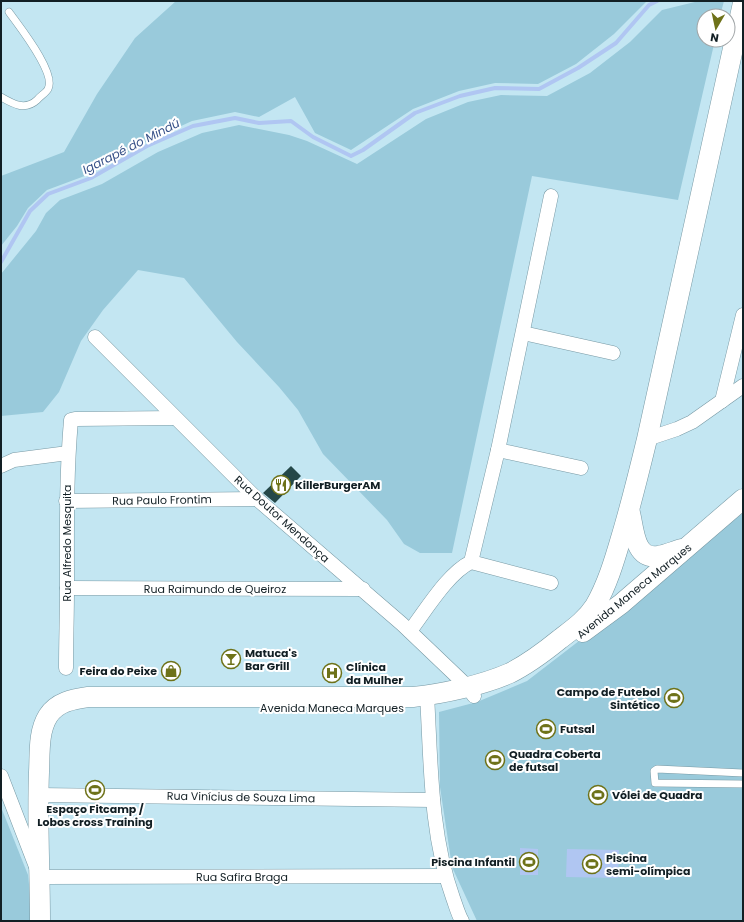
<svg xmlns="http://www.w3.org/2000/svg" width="744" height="922" viewBox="0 0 744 922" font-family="Poppins,sans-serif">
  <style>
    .green { fill: #99cadb }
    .water { fill: #b0c6f2 }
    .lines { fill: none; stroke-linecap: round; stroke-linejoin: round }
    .stream { stroke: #b0c6f2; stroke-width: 4 }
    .building { fill: #254849 }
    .lane-casing { stroke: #7899a4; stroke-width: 8 }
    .street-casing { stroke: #7899a4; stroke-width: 15 }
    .secondary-casing { stroke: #7899a4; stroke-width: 21 }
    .lane { stroke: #fff; stroke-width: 7 }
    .street { stroke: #fff; stroke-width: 14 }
    .secondary { stroke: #fff; stroke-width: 20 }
    .labels { text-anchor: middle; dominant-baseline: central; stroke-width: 4; stroke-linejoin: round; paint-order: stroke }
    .poi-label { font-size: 11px; font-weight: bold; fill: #121f24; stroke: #fff; text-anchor: start }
    .street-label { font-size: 11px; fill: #121f24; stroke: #fff }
    .water-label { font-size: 12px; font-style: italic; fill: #375188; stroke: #fff }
  </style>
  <rect width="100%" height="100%" fill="#c3e6f2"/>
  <!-- green -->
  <g class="green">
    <polygon points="176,1 647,1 614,34 576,64 538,84 495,83 459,91 413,109 351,150 315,133 295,97 259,117 235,112 192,121 146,142 90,174 47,190 28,208 17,226 1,246 1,176 64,152 97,94 135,38"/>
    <polygon points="699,1 724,1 720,16 704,16 704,40 715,40 678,200 532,176 452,553 420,553 404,544 387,520 323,454 298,410 279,387 237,342 184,278 138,270 103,310 81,341 59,392 43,412 1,416 1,274 36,231 46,213 60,200 102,184 158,152 202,133 239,125 289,135 307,141 357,164 426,119 468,102 501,95 547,96 590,73 630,42 662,10"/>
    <polygon points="743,513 743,921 477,921 452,867 440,787 439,712 477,702 527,681 649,587"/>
    <polygon points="1,807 28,875 33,921 1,921"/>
  </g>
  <!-- water -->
  <g class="water">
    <polygon points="520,848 538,849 538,875 520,875"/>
    <polygon points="567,849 619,850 618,878 566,877"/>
  </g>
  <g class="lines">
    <!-- stream -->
    <polyline class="stream" points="1,262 30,211 48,194 91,178 147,146 193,126 235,118 259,123 291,121 313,137 351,156 363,150 415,113 460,96 495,88 539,89 578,68 616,43 649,5 657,1"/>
  </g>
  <!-- building -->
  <polygon class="building" points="291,466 301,476 275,503 263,493"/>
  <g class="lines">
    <defs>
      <g id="lane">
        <path d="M1,97C13,104 25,111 37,100C40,96 46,93 48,89C57,73 18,25 9,12"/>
        <polyline points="743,773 657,769 654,771 655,783 657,783 743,784"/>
      </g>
      <g id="street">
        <polyline points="523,333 613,353"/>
        <polyline points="95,337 257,499 402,624 467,686 474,696"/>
        <polyline points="722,401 743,315"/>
        <polyline points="647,439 677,429 692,422 743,386"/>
        <polyline points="498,450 581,468"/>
        <polyline points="1,466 14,460 68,453"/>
        <polyline points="66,501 257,499"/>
        <polyline points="471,562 498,450 551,196"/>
        <polyline points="67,588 363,589"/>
        <path d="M410,631C426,610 448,573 471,562L551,583"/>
        <path d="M66,668C66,641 67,615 67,588C67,532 66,477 71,420L75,419L175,418"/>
        <path d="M427,695C431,763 430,834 453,898C456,906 458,914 462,921"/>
        <polyline points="1,776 40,877 445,876"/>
        <polyline points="38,795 433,800"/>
      </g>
      <g id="secondary">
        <path d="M630,513C634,528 634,560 658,556C666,555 674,551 682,549"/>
        <polyline points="583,632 621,604 743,499"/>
        <path d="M40,921C40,871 37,822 39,772C40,754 38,732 48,716C57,702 73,699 88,697H413C442,694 483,685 510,673C528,664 544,652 560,639C573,629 586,620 595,606C607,585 614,562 621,538C631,505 639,472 647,439L743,3"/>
      </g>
    </defs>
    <!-- lane casing -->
    <use href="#lane" class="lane-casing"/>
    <!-- street casing -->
    <use href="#street" class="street-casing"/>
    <!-- secondary casing -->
    <use href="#secondary" class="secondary-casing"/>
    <!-- lane -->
    <use href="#lane" class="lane"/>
    <!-- street -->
    <use href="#street" class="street"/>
    <!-- secondary -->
    <use href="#secondary" class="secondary"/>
  </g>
  <!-- icons -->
  <defs>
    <symbol id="restaurant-ring" viewBox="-11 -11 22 22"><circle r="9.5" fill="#fff" stroke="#6e7219" stroke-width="1.5"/><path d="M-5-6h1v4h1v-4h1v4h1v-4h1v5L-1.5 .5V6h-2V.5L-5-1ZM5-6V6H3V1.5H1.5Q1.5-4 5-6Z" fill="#6e7219"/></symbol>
    <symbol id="bar-ring" viewBox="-11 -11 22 22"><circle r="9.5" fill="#fff" stroke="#6e7219" stroke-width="1.5"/><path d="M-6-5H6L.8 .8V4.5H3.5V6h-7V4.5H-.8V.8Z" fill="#6e7219"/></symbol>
    <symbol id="shop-ring" viewBox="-11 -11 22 22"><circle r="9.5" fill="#fff" stroke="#6e7219" stroke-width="1.5"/><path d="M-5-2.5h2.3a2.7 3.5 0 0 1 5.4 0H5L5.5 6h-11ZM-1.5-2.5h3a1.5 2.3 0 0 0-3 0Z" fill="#6e7219"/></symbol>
    <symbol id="hospital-ring" viewBox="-11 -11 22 22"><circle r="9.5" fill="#fff" stroke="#6e7219" stroke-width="1.5"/><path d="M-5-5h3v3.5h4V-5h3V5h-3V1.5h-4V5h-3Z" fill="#6e7219"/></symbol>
    <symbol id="stadium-ring" viewBox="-11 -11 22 22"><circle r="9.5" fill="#fff" stroke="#6e7219" stroke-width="1.5"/><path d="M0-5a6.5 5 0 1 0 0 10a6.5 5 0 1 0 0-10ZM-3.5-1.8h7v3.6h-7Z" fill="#6e7219"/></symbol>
  </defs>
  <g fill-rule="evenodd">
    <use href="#restaurant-ring" x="270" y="474" width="22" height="22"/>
    <use href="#bar-ring" x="220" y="648" width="22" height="22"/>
    <use href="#shop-ring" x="160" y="660" width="22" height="22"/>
    <use href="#hospital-ring" x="321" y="662" width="22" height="22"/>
    <use href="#stadium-ring" x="663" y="687" width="22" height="22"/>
    <use href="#stadium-ring" x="535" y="718" width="22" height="22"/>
    <use href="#stadium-ring" x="484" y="749" width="22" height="22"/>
    <use href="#stadium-ring" x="84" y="779" width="22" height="22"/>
    <use href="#stadium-ring" x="587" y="784" width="22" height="22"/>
    <use href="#stadium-ring" x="518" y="851" width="22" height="22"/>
    <use href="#stadium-ring" x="581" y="853" width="22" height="22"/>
  </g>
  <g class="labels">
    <!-- poi labels -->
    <g class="poi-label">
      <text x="295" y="485">KillerBurgerAM</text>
      <text x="245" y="653">Matuca's<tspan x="245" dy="13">Bar Grill</tspan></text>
      <text x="346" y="667">Clínica<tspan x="346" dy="13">da Mulher</tspan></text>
      <text x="157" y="671" text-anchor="end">Feira do Peixe</text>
      <text x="660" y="692" text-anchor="end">Campo de Futebol<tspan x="660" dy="13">Sintético</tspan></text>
      <text x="560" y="729">Futsal</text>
      <text x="509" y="754">Quadra Coberta<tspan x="509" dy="13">de futsal</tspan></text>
      <text x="612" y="795">Vólei de Quadra</text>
      <text x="95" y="809" text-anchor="middle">Espaço Fitcamp /<tspan x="95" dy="13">Lobos cross Training</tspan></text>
      <text x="606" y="858">Piscina<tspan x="606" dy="13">semi-olímpica</tspan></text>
      <text x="515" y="862" text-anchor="end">Piscina Infantil</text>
    </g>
    <!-- street labels -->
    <g class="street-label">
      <text transform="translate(162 500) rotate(-1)">Rua Paulo Frontim</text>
      <text transform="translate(282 519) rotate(42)">Rua Doutor Mendonça</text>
      <text transform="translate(67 543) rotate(-90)">Rua Alfredo Mesquita</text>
      <text x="215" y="589">Rua Raimundo de Queiroz</text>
      <text transform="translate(634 591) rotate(-39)">Avenida Maneca Marques</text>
      <text x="332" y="708">Avenida Maneca Marques</text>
      <text transform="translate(241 797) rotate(1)">Rua Vinícius de Souza Lima</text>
      <text x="242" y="877">Rua Safira Braga</text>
    </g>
    <!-- water labels -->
    <g class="water-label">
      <text transform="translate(131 146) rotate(-27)">Igarapé do Mindú</text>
    </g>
  </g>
  <!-- border -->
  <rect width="744" height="922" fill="none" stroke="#121f24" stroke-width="4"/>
  <!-- north arrow -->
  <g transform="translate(716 28) rotate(189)"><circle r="19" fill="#ffffff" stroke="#a0a5a7"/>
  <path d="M0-3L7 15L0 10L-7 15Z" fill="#6e7219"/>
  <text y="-6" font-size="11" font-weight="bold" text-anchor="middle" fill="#121f24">N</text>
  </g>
</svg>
